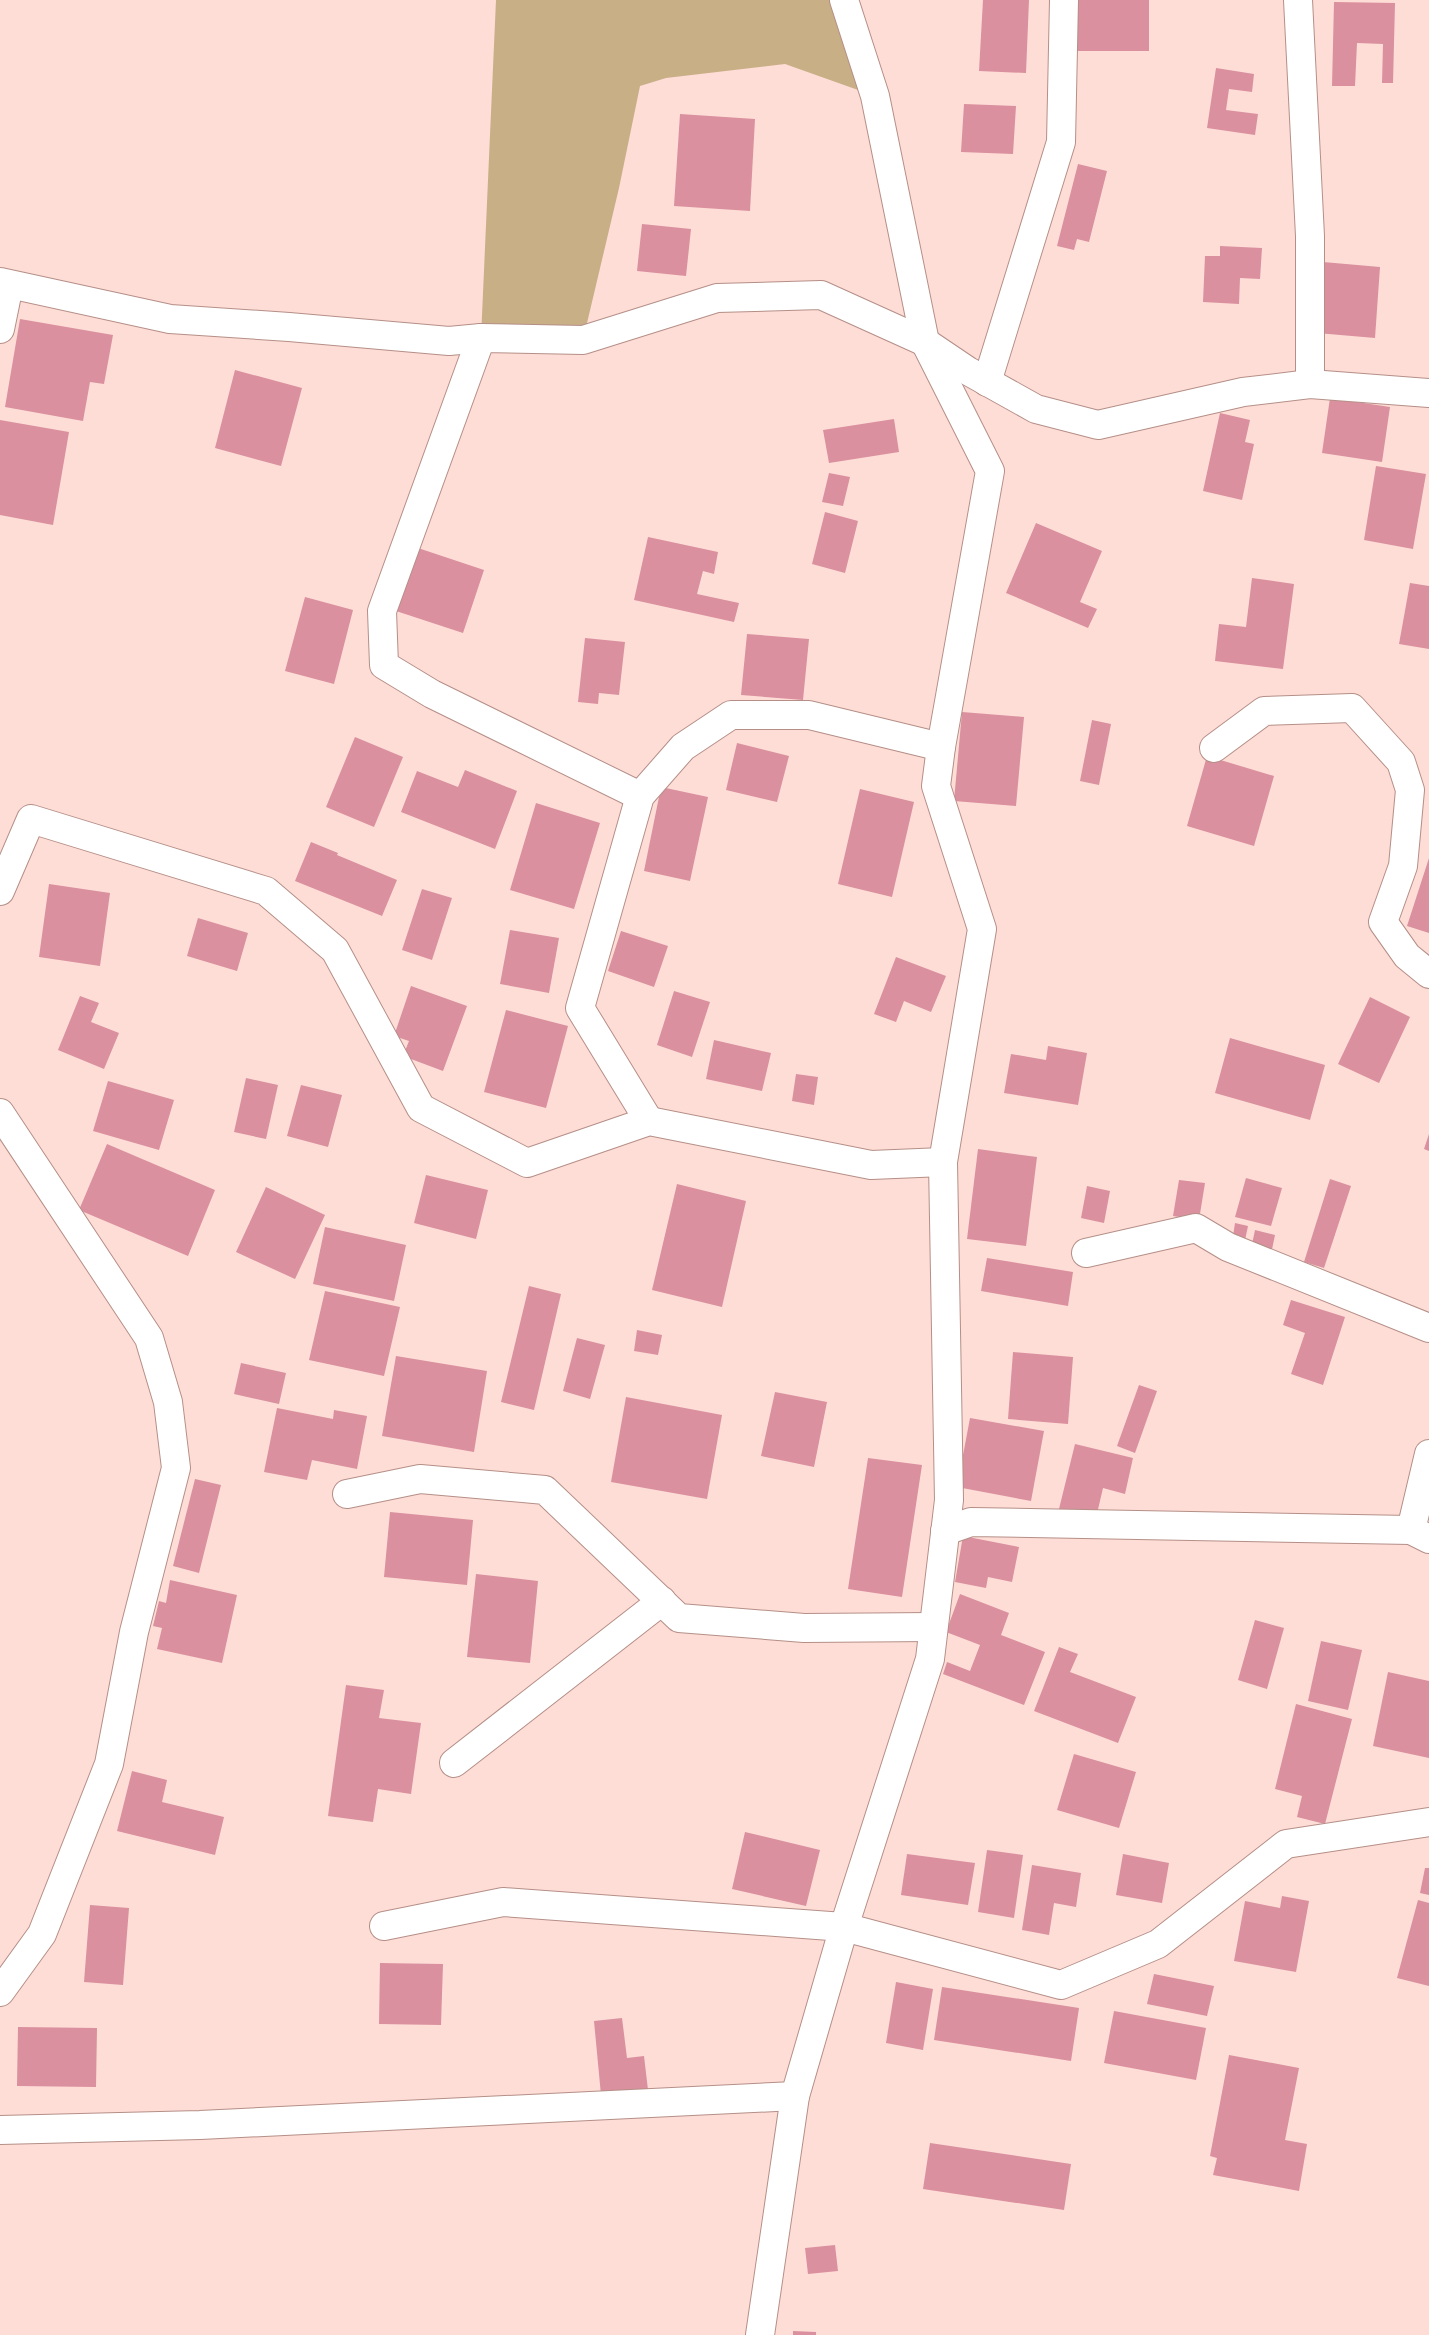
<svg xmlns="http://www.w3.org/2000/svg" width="1429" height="2335" viewBox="0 0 1429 2335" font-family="Literata,serif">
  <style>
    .green { fill: #c8af86 }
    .building { fill: #da909e }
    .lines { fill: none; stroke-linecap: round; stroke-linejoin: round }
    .minor-casing { stroke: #b58f87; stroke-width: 30 }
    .tertiary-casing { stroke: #b58f87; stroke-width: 30 }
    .minor { stroke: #fff; stroke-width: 28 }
    .tertiary { stroke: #fff; stroke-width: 28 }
  </style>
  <rect width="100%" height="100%" fill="#feddd7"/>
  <!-- green -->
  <polygon class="green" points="496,0 844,0 875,96 785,64 666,78 640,86 619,188 583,340 481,338"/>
  <!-- building -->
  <g class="building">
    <polygon points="983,0 1029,0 1026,73 979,71"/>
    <rect x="1077" y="0" width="72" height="51"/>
    <polygon points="1334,2 1395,3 1393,83 1382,83 1383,44 1357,43 1355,86 1332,86"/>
    <polygon points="1216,68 1254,74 1252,92 1229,89 1226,110 1258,114 1255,135 1207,128"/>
    <polygon points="964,104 1016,106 1013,154 961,152"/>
    <polygon points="680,114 755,119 750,211 674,206"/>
    <polygon points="1078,164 1107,171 1089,242 1077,239 1074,250 1057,246"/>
    <polygon points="642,224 691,229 686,276 637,271"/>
    <polygon points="1220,246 1262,248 1260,279 1240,278 1239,304 1203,302 1205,256 1220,256"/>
    <polygon points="1323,262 1380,267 1375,338 1317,333"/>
    <polygon points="20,319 113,335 104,384 90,382 83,421 5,407"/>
    <polygon points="235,370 302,388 281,466 215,448"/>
    <polygon points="1330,398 1390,407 1382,462 1322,453"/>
    <polygon points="1220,413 1250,420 1245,442 1254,444 1242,500 1203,491"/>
    <polygon points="894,419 899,452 829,463 823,430"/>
    <polygon points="0,420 69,432 53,525 0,515"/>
    <polygon points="1376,466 1426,474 1413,549 1364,540"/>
    <polygon points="829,473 850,477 843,506 822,502"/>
    <polygon points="825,512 858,521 845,573 812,564"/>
    <polygon points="1036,523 1102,551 1080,602 1097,609 1088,628 1006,593"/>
    <polygon points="648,537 718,552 714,574 703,571 697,594 739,603 734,622 634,600"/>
    <polygon points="418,548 484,570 463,633 396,611"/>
    <polygon points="1252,578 1294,584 1283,669 1215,661 1219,624 1246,627"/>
    <polygon points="1410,583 1429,586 1429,649 1399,644"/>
    <polygon points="305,597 353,610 334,684 285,671"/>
    <polygon points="747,634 809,639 803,700 741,695"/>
    <polygon points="585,638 625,642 619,695 599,693 598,704 578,702"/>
    <polygon points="962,712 1024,717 1016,806 954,801"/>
    <polygon points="1092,720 1111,724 1099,785 1080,781"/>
    <polygon points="355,737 403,757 374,827 326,807"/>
    <polygon points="737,743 789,756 777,802 726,790"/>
    <polygon points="1207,756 1274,776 1254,846 1187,826"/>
    <polygon points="465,770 517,791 495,849 401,812 417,771 458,787"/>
    <polygon points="661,787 708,797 690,881 644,871"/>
    <polygon points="860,789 914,802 892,897 838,884"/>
    <polygon points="536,803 600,823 574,909 510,890"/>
    <polygon points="311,842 338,853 337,855 397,880 382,916 295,881"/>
    <polygon points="1429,858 1429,933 1407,926"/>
    <polygon points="49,884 110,893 100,966 39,957"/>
    <polygon points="422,889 452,898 432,960 402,950"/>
    <polygon points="198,918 248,933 237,971 187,956"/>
    <polygon points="510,930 559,938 549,993 500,984"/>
    <polygon points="621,931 668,946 654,987 608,971"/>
    <polygon points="896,957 946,976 931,1012 904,1001 896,1022 874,1014"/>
    <polygon points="411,986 467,1006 443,1071 403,1056 409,1041 394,1036"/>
    <polygon points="674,991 710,1002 692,1057 657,1045"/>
    <polygon points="80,996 99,1003 91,1022 119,1033 104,1069 58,1050"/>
    <polygon points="1370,997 1410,1017 1379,1083 1338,1064"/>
    <polygon points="506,1010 568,1026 546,1108 484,1092"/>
    <polygon points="1230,1038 1325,1065 1310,1120 1215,1093"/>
    <polygon points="714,1040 771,1053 762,1091 706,1079"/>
    <polygon points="1048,1046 1087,1053 1078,1105 1004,1093 1011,1054 1046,1060"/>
    <polygon points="796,1074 818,1077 814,1105 792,1101"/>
    <polygon points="246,1078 278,1085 266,1139 234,1132"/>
    <polygon points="108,1081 174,1100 159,1150 93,1131"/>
    <polygon points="301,1085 342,1095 328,1147 287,1136"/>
    <polygon points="1429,1134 1429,1151 1424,1149"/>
    <polygon points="107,1144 215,1190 188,1256 79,1210"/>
    <polygon points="978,1149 1037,1157 1026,1246 967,1239"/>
    <polygon points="426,1175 488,1190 476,1239 414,1223"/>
    <polygon points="1246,1178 1282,1188 1271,1226 1235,1217"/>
    <polygon points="1330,1179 1351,1186 1324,1268 1304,1262"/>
    <polygon points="1179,1180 1205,1183 1199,1220 1173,1216"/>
    <polygon points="677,1184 746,1201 722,1307 652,1290"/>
    <polygon points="1087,1186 1110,1191 1104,1223 1081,1218"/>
    <polygon points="266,1187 325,1215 295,1279 236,1252"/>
    <polygon points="1235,1223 1248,1226 1244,1245 1232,1243"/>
    <polygon points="325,1227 406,1245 394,1301 313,1284"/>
    <polygon points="1255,1230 1275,1235 1270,1259 1250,1254"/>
    <polygon points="987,1258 1073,1272 1068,1306 981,1291"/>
    <polygon points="529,1286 561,1294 534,1410 501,1402"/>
    <polygon points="325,1291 400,1307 384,1376 309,1360"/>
    <polygon points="1291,1300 1345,1317 1323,1385 1291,1374 1305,1333 1283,1325"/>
    <polygon points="637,1330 662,1335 658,1355 634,1351"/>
    <polygon points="577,1338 605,1345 590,1399 563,1391"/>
    <polygon points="1013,1352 1073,1357 1068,1424 1008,1419"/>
    <polygon points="396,1356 487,1371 474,1452 382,1436"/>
    <polygon points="241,1363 286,1373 279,1404 234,1394"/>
    <polygon points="1139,1385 1157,1391 1135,1453 1117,1446"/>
    <polygon points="775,1392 827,1402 814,1467 761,1456"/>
    <polygon points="626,1397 722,1415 707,1499 611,1482"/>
    <polygon points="277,1408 333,1419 334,1410 367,1416 357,1469 312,1460 307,1480 264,1472"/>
    <polygon points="970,1418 1044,1431 1031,1501 957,1487"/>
    <polygon points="1075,1444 1133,1458 1125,1494 1103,1488 1096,1518 1059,1509"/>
    <polygon points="868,1458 922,1465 902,1597 848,1589"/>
    <polygon points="195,1479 221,1485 199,1573 173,1566"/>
    <polygon points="390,1512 473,1520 467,1585 384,1577"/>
    <polygon points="963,1536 1019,1547 1012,1582 988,1577 986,1588 955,1582"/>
    <polygon points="476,1574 538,1581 530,1663 467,1657"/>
    <polygon points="170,1580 237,1595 222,1663 157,1649 162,1628 153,1626 159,1601 166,1603"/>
    <polygon points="960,1594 1009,1613 1001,1635 1045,1652 1024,1705 943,1674 947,1662 970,1671 980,1645 946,1632"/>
    <polygon points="1255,1620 1284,1628 1267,1689 1238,1680"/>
    <polygon points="1321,1641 1362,1650 1348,1710 1308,1701"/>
    <polygon points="1059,1647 1078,1654 1070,1672 1136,1697 1118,1743 1034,1711"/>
    <polygon points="1388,1672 1429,1681 1429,1758 1373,1746"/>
    <polygon points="346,1685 384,1690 379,1718 421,1723 411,1794 378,1789 373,1822 328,1816"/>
    <polygon points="1296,1704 1352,1719 1325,1824 1297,1817 1302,1796 1275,1789"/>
    <polygon points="1074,1754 1136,1772 1119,1828 1057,1810"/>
    <polygon points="132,1771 167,1780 162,1802 224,1817 215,1855 117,1831"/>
    <polygon points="745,1832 820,1850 806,1906 732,1889"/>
    <polygon points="987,1850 1023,1855 1014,1918 978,1912"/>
    <polygon points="907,1854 975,1863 968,1905 901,1895"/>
    <polygon points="1123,1854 1169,1863 1162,1903 1116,1895"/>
    <polygon points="1032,1865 1081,1873 1076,1907 1054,1903 1049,1935 1022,1930"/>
    <polygon points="1425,1868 1429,1868 1429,1895 1420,1893"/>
    <polygon points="1282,1896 1309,1901 1296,1972 1234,1961 1245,1901 1280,1908"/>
    <polygon points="1418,1900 1429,1903 1429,1986 1397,1978"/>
    <polygon points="90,1905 129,1908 123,1985 84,1982"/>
    <polygon points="380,1963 443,1964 441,2025 379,2024"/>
    <polygon points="1154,1974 1214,1986 1207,2016 1147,2004"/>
    <polygon points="896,1982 933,1989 923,2050 886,2043"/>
    <polygon points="942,1987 1079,2008 1071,2061 934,2040"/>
    <polygon points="1114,2011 1206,2028 1196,2080 1104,2063"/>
    <polygon points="622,2018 627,2058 644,2056 648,2090 601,2095 594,2021"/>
    <polygon points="18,2027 97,2028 96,2087 17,2086"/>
    <polygon points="1229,2055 1299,2068 1285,2140 1307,2144 1299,2191 1213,2175 1217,2158 1210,2156"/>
    <polygon points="930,2143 1071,2164 1064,2210 923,2189"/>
    <polygon points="835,2245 838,2271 808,2274 805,2248"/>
    <polygon points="793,2331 816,2332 816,2335 793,2335"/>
  </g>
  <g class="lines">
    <defs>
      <g id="minor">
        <polyline points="1298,0 1310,236 1310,384"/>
        <polyline points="0,282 170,319 289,327 449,341 481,338 583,340 717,298 821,295 925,342 968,371 1036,409 1098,425 1243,392 1310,384 1429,393"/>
        <polyline points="0,329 9,285"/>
        <polyline points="481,338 382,611 384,665 432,694 640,796"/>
        <polyline points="987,382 1061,142 1064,0"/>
        <polyline points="1214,748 1264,711 1352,708 1401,762 1410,790 1403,866 1383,922 1407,956 1429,974"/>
        <polyline points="0,891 31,819 266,891 335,950 421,1108 527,1163 649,1121 871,1165 943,1162"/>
        <polyline points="0,1113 149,1338 168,1402 176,1468 134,1632 109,1764 42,1934 0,1992"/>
        <polyline points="649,1121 580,1008 640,796 683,747 731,715 809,715 941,747"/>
        <polyline points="1086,1253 1196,1228 1228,1247 1429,1328"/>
        <polyline points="347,1494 420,1479 545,1490 679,1618 804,1628 933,1627"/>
        <polyline points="1411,1530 1429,1454"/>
        <polyline points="945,1531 971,1522 1411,1530 1429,1539"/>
        <polyline points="454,1763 662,1601"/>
        <polyline points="384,1926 503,1902 844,1927 930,1659 949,1500 943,1162 982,929 936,786 941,747 990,471 925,342 875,96 844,0"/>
        <polyline points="0,2130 200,2125 795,2096"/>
      </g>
      <polyline id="tertiary" points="760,2335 795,2096 844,1927 1061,1985 1158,1944 1286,1844 1429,1822"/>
    </defs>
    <!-- minor casing -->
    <use href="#minor" class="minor-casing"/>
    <!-- tertiary casing -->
    <use href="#tertiary" class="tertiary-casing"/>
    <!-- minor -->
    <use href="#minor" class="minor"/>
    <!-- tertiary -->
    <use href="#tertiary" class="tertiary"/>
  </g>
</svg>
